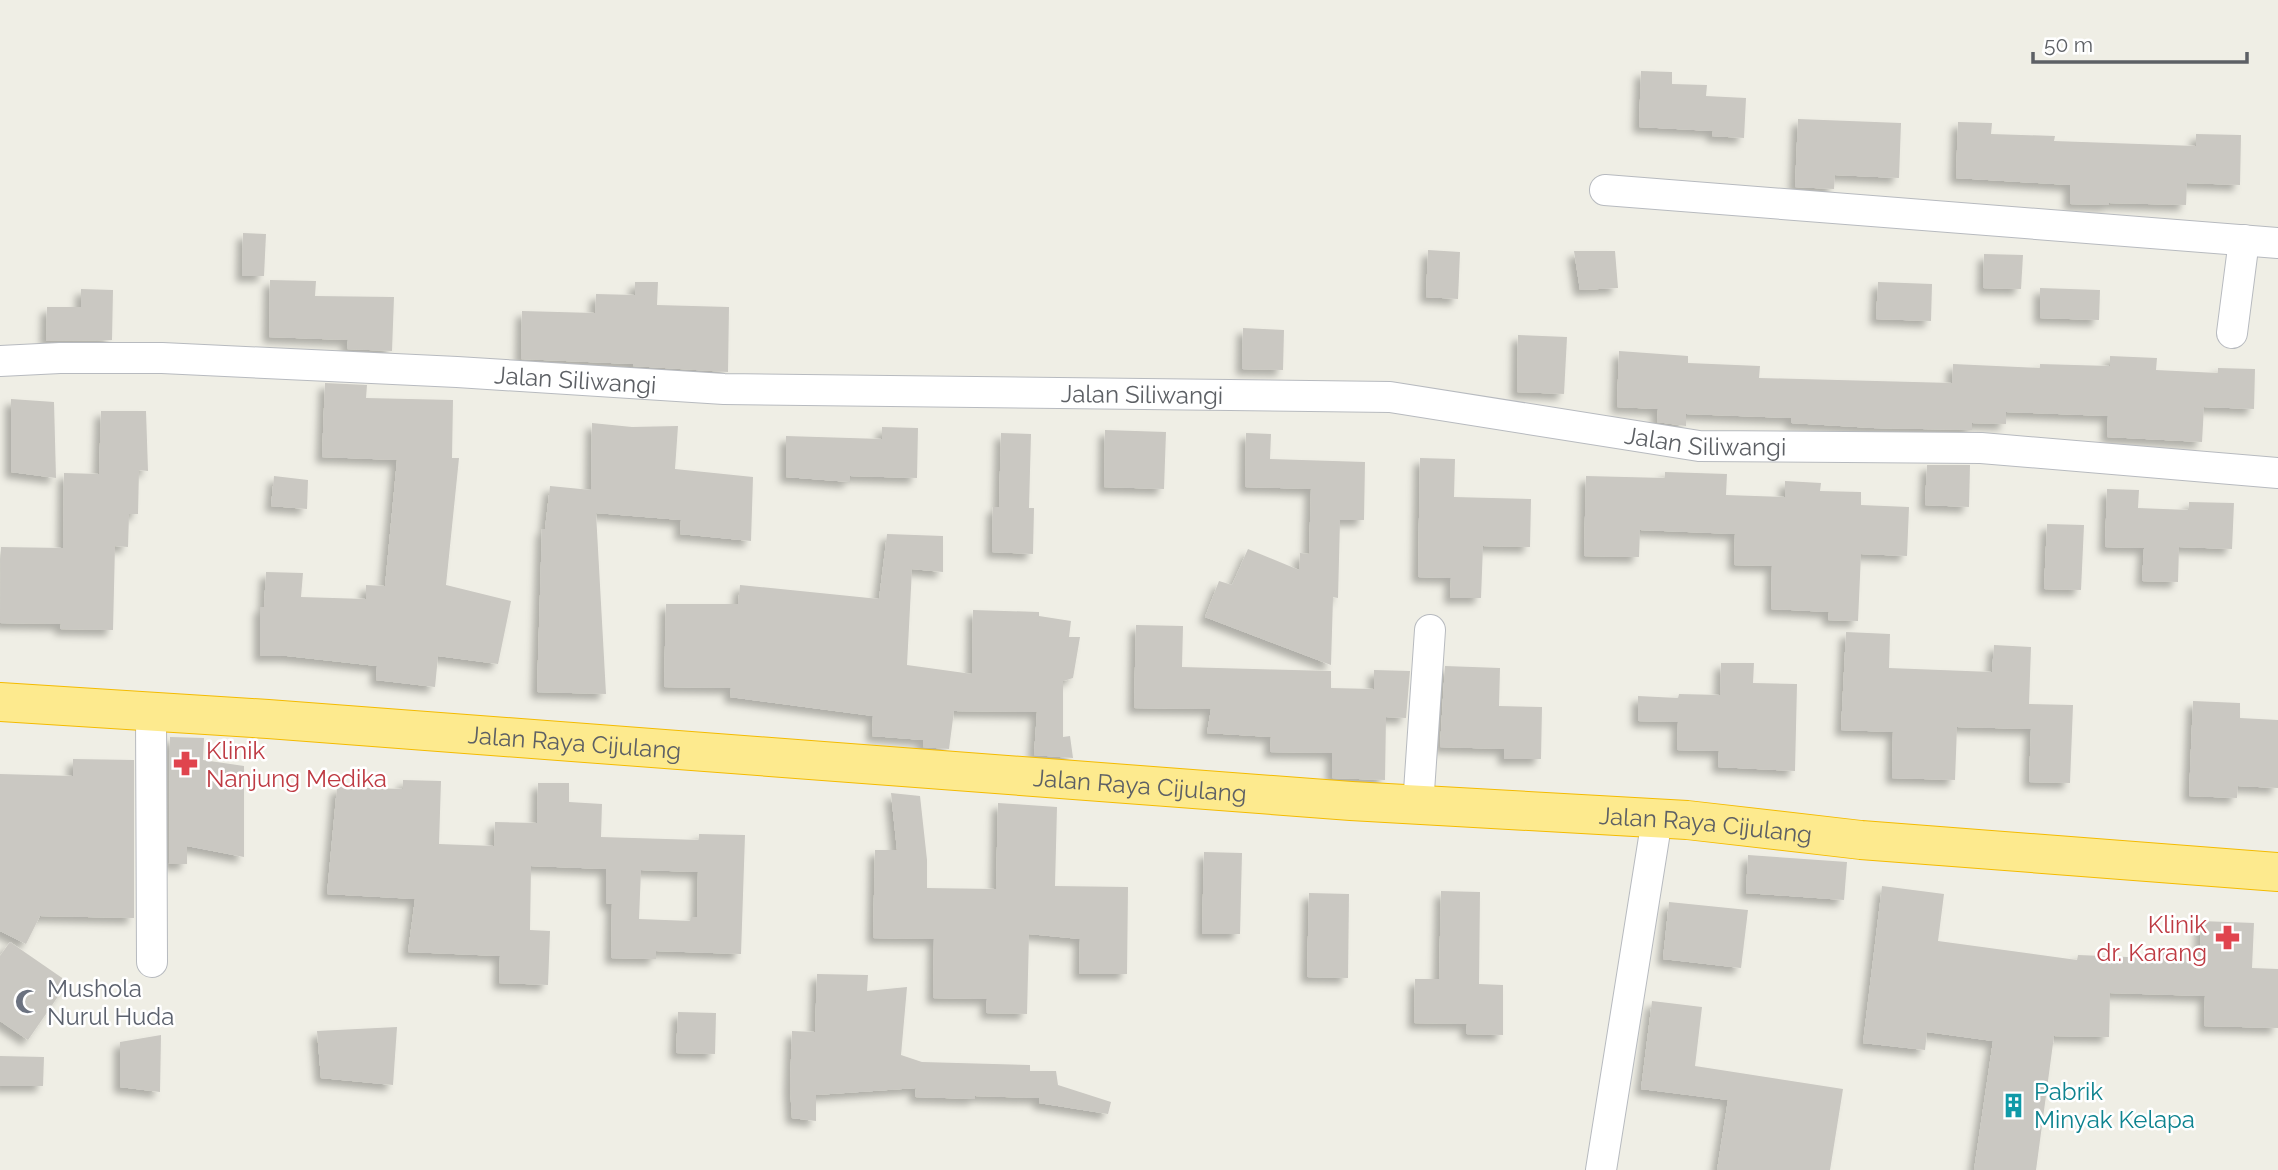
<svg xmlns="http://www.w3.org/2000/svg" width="2278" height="1170" viewBox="0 0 2278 1170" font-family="Raleway,sans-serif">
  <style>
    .building { fill: #cac8c2; fill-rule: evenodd; filter: url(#shadow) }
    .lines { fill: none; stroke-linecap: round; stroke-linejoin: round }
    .minor-casing { stroke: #b7babf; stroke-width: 32 }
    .highway-casing { stroke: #f4bb00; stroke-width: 40 }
    .minor { stroke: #fff; stroke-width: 30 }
    .highway { stroke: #fdea8e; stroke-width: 38 }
    .labels { text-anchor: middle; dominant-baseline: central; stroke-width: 5; stroke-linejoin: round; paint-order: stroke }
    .street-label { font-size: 24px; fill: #5d6065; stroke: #fff }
    .health-label { font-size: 24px; fill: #be3a42; stroke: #fff; text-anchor: start }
    .worship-label { font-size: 24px; fill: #5b616d; stroke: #fff; text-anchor: start }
    .culture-label { font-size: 24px; fill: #0d838f; stroke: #fff; text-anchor: start }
  </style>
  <defs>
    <filter id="shadow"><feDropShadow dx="-6" dy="6" stdDeviation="3.5" flood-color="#0004"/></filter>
  </defs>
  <rect width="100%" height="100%" fill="#efeee5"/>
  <!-- building -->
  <g class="building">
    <polygon points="1641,71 1672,72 1672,84 1707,85 1706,96 1746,98 1744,138 1712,136 1713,131 1639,127"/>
    <polygon points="1798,119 1901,123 1899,178 1835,175 1834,189 1795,187"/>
    <polygon points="1958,122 1992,123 1991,134 2055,136 2054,141 2196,146 2196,134 2241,135 2240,185 2187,183 2186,205 2109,203 2109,205 2070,204 2070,185 1956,178"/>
    <polygon points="243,233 266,234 264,276 242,276"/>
    <polygon points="1428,250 1460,252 1458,299 1426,297"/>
    <polygon points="1574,251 1615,251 1618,288 1580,290"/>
    <polygon points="1984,254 2023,255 2021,289 1983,288"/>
    <polygon points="270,280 316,281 315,296 394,297 392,351 347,349 348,340 269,337"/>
    <polygon points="635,282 658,282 657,305 729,307 728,372 633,366 633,364 521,359 522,311 595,313 596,294 635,295"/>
    <polygon points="1878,282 1932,284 1931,321 1876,319"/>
    <polygon points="2040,288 2100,290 2099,320 2040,318"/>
    <polygon points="81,289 113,290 112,340 46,341 47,307 81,307"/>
    <polygon points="1243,328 1284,330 1283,370 1242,369"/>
    <polygon points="1518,335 1567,337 1564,394 1517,392"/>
    <polygon points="1619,351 1688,356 1688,363 1760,366 1759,378 1952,383 1953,364 2040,368 2040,364 2110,366 2110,356 2157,358 2156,370 2218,373 2218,368 2255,369 2254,409 2204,407 2202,442 2107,437 2108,416 2006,412 2006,424 1972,423 1972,430 1873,428 1791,423 1791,418 1686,414 1686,426 1657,422 1658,409 1617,407"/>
    <polygon points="325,383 367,385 366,398 453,400 452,458 459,458 446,585 511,601 498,664 438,656 435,687 376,680 377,666 287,656 260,656 260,607 264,607 266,572 303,573 301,597 366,599 366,585 385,586 397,460 322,457"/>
    <polygon points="11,399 54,402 56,478 11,472"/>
    <polygon points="101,411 146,411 148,471 139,470 138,514 129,514 128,547 115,546 113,630 60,629 61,624 0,623 1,547 63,548 64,473 99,474"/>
    <polygon points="592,423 632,427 678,426 675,469 753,477 751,541 680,534 681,520 596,513 606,694 537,692 542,529 545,529 550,486 591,490"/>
    <polygon points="882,427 918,428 917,478 850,476 850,482 786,477 786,436 882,439"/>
    <polygon points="1105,430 1166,432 1164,489 1104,487"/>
    <polygon points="1001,433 1031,434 1029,508 1034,508 1033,554 992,552 993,507 999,507"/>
    <polygon points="1246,433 1271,434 1270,459 1365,462 1364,520 1340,520 1338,598 1333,597 1331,665 1205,617 1219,581 1232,585 1248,549 1299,570 1300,553 1309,554 1311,489 1245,487"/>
    <polygon points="1420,458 1455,459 1454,497 1531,499 1530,547 1483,546 1481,598 1450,598 1451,578 1418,577"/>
    <polygon points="1927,465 1970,465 1969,507 1925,505"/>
    <polygon points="1665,472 1727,474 1726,495 1785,497 1785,481 1821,483 1820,491 1861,492 1861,505 1909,507 1907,556 1861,554 1858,621 1828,620 1829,612 1771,609 1772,566 1734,565 1735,534 1640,530 1639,557 1584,556 1586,476 1665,478"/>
    <polygon points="274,476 308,480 307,509 271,506"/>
    <polygon points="2107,489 2139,490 2138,508 2189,510 2189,502 2234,503 2232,549 2179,547 2178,582 2142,581 2144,548 2105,547"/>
    <polygon points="2047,524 2084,525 2081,590 2044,589"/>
    <polygon points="887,534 943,536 943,572 912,569 907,665 972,674 973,610 1039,612 1039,616 1071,621 1069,637 1080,637 1073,678 1063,681 1063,737 1070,736 1073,758 1034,755 1037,712 954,711 949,749 923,747 923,740 872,736 873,716 730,697 731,688 664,687 666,604 738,604 740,585 879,599"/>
    <polygon points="1136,625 1183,626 1182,667 1331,671 1331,688 1374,689 1374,670 1410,671 1406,718 1386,717 1385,780 1332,778 1332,753 1270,752 1271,737 1207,733 1211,709 1134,708"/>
    <polygon points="1846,632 1890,634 1889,668 1992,672 1994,645 2031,647 2029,704 2073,705 2070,783 2029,782 2031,729 1957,727 1955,780 1892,778 1893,732 1841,730"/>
    <polygon points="1721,663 1754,663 1753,683 1797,684 1795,771 1718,767 1719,751 1677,750 1678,722 1638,721 1638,696 1678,698 1679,694 1720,695"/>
    <polygon points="1445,666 1500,668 1499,706 1542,707 1541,759 1504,759 1504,749 1440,747"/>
    <polygon points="2193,701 2240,703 2240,718 2278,720 2278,788 2238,786 2237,798 2189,796"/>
    <polygon points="170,737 204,738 203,760 244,766 244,857 187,846 187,864 169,864"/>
    <polygon points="73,759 134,760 134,918 40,916 26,944 0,931 0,774 73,776"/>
    <path d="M403,780L441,781L439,844L494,846L495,822L537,823L538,783H569V802L602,804L601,837L699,840V834L745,835L741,954L656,951V959L611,958L612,904L606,903V869L531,866L530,930L550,931L548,985L499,983L500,956L408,952L415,899L327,894L337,787L403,789ZM641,870L698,872L697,917H691V921L639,919Z"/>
    <polygon points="891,793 920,796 927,860 927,888 996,889 998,803 1057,807 1055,886 1128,887 1127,974 1079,974 1080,939 1029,934 1027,1014 986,1013 987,999 933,998 934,939 873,938 875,850 897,850"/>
    <polygon points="1204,852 1242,853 1240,934 1202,934"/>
    <polygon points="1748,855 1847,862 1844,900 1746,893"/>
    <polygon points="1882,886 1944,894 1938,941 2077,960 2078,955 2152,958 2152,952 2200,954 2201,921 2254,923 2252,968 2278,969 2278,1028 2204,1026 2205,996 2110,993 2109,1037 2054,1036 2036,1170 1974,1170 1993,1041 1927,1032 1925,1050 1863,1043"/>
    <polygon points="1441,891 1480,892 1479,984 1503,985 1503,1035 1466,1034 1467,1024 1414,1023 1415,979 1439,979"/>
    <polygon points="1309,893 1349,894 1348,978 1307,977"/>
    <polygon points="1669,902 1748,910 1741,968 1663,959"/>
    <polygon points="10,942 68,982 28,1040 0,1021 0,956"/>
    <polygon points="817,974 868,975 867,991 907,987 901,1055 922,1062 1030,1065 1030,1071 1056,1071 1058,1085 1111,1102 1108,1114 1039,1103 1039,1098 975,1096 975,1099 915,1097 916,1088 816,1095 816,1121 792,1118 790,1087 792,1031 815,1032"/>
    <polygon points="1652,1001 1702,1007 1695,1066 1843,1089 1830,1170 1717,1170 1728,1100 1641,1089"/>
    <polygon points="678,1012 716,1013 715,1054 676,1053"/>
    <polygon points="397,1027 393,1085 321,1078 317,1031"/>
    <polygon points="161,1035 160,1092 120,1087 120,1042"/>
    <polygon points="0,1056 44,1057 43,1086 0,1086"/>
  </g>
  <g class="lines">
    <defs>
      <g id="minor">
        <polyline points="1605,190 2278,243"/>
        <polyline points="2232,333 2244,240"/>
        <path id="s1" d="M0,361L60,358H162L457,372L724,389L1390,397L1699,446L1981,448L2278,473"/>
        <polyline points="151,712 152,962"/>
        <polyline points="1418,806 1430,630"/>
        <polyline points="1601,1170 1657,819"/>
      </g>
      <g id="highway">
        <path id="s2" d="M0,702L268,719L1351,801L1687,820L1861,840L2278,872"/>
      </g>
    </defs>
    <!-- minor casing -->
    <use href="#minor" class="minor-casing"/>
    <!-- highway casing -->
    <use href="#highway" class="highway-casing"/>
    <!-- minor -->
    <use href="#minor" class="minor"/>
    <!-- highway -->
    <use href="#highway" class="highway"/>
  </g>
  <!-- icons -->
  <defs>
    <symbol id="pharmacy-bare" viewBox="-9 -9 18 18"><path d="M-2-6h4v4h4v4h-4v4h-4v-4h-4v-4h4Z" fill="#e0444e" stroke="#fff" stroke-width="2.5" paint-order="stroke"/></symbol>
    <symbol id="mosque-bare" viewBox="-9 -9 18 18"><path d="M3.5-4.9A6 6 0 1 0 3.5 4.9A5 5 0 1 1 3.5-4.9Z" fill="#6b7280" stroke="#fff" stroke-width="2.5" paint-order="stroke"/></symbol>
    <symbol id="building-bare" viewBox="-9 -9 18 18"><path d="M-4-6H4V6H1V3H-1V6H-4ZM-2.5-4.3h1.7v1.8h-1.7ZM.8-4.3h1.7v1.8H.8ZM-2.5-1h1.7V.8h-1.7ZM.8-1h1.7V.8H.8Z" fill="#0f9aa8" stroke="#fff" stroke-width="2.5" paint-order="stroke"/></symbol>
  </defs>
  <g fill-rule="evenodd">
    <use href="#pharmacy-bare" x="168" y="746" width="35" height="35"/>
    <use href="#pharmacy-bare" x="2210" y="920" width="35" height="35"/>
    <use href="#mosque-bare" x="10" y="984" width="35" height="35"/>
    <use href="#building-bare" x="1996" y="1088" width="35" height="35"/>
  </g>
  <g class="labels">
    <!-- street labels -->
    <g class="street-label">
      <text stroke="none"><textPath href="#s1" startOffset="576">Jalan Siliwangi</textPath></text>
      <text stroke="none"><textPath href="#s1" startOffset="1143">Jalan Siliwangi</textPath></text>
      <text stroke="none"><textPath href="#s1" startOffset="1710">Jalan Siliwangi</textPath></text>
      <text stroke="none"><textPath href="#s2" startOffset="576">Jalan Raya Cijulang</textPath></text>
      <text stroke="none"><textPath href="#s2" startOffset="1143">Jalan Raya Cijulang</textPath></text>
      <text stroke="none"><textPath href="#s2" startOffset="1710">Jalan Raya Cijulang</textPath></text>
    </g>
    <!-- health labels -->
    <g class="health-label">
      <text x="206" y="750">Klinik<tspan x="206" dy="28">Nanjung Medika</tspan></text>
      <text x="2207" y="924" text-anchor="end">Klinik<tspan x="2207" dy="28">dr. Karang</tspan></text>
    </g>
    <!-- worship labels -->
    <g class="worship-label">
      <text x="47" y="988">Mushola<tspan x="47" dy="28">Nurul Huda</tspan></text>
    </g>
    <!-- culture labels -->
    <g class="culture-label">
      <text x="2034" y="1091">Pabrik<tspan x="2034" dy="28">Minyak Kelapa</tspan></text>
    </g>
  </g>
  <!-- scale -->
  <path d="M2033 52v10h214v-10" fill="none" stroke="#5d6065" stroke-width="3.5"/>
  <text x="2044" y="52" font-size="21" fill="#5d6065" stroke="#ffffff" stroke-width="5" paint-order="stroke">50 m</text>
</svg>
